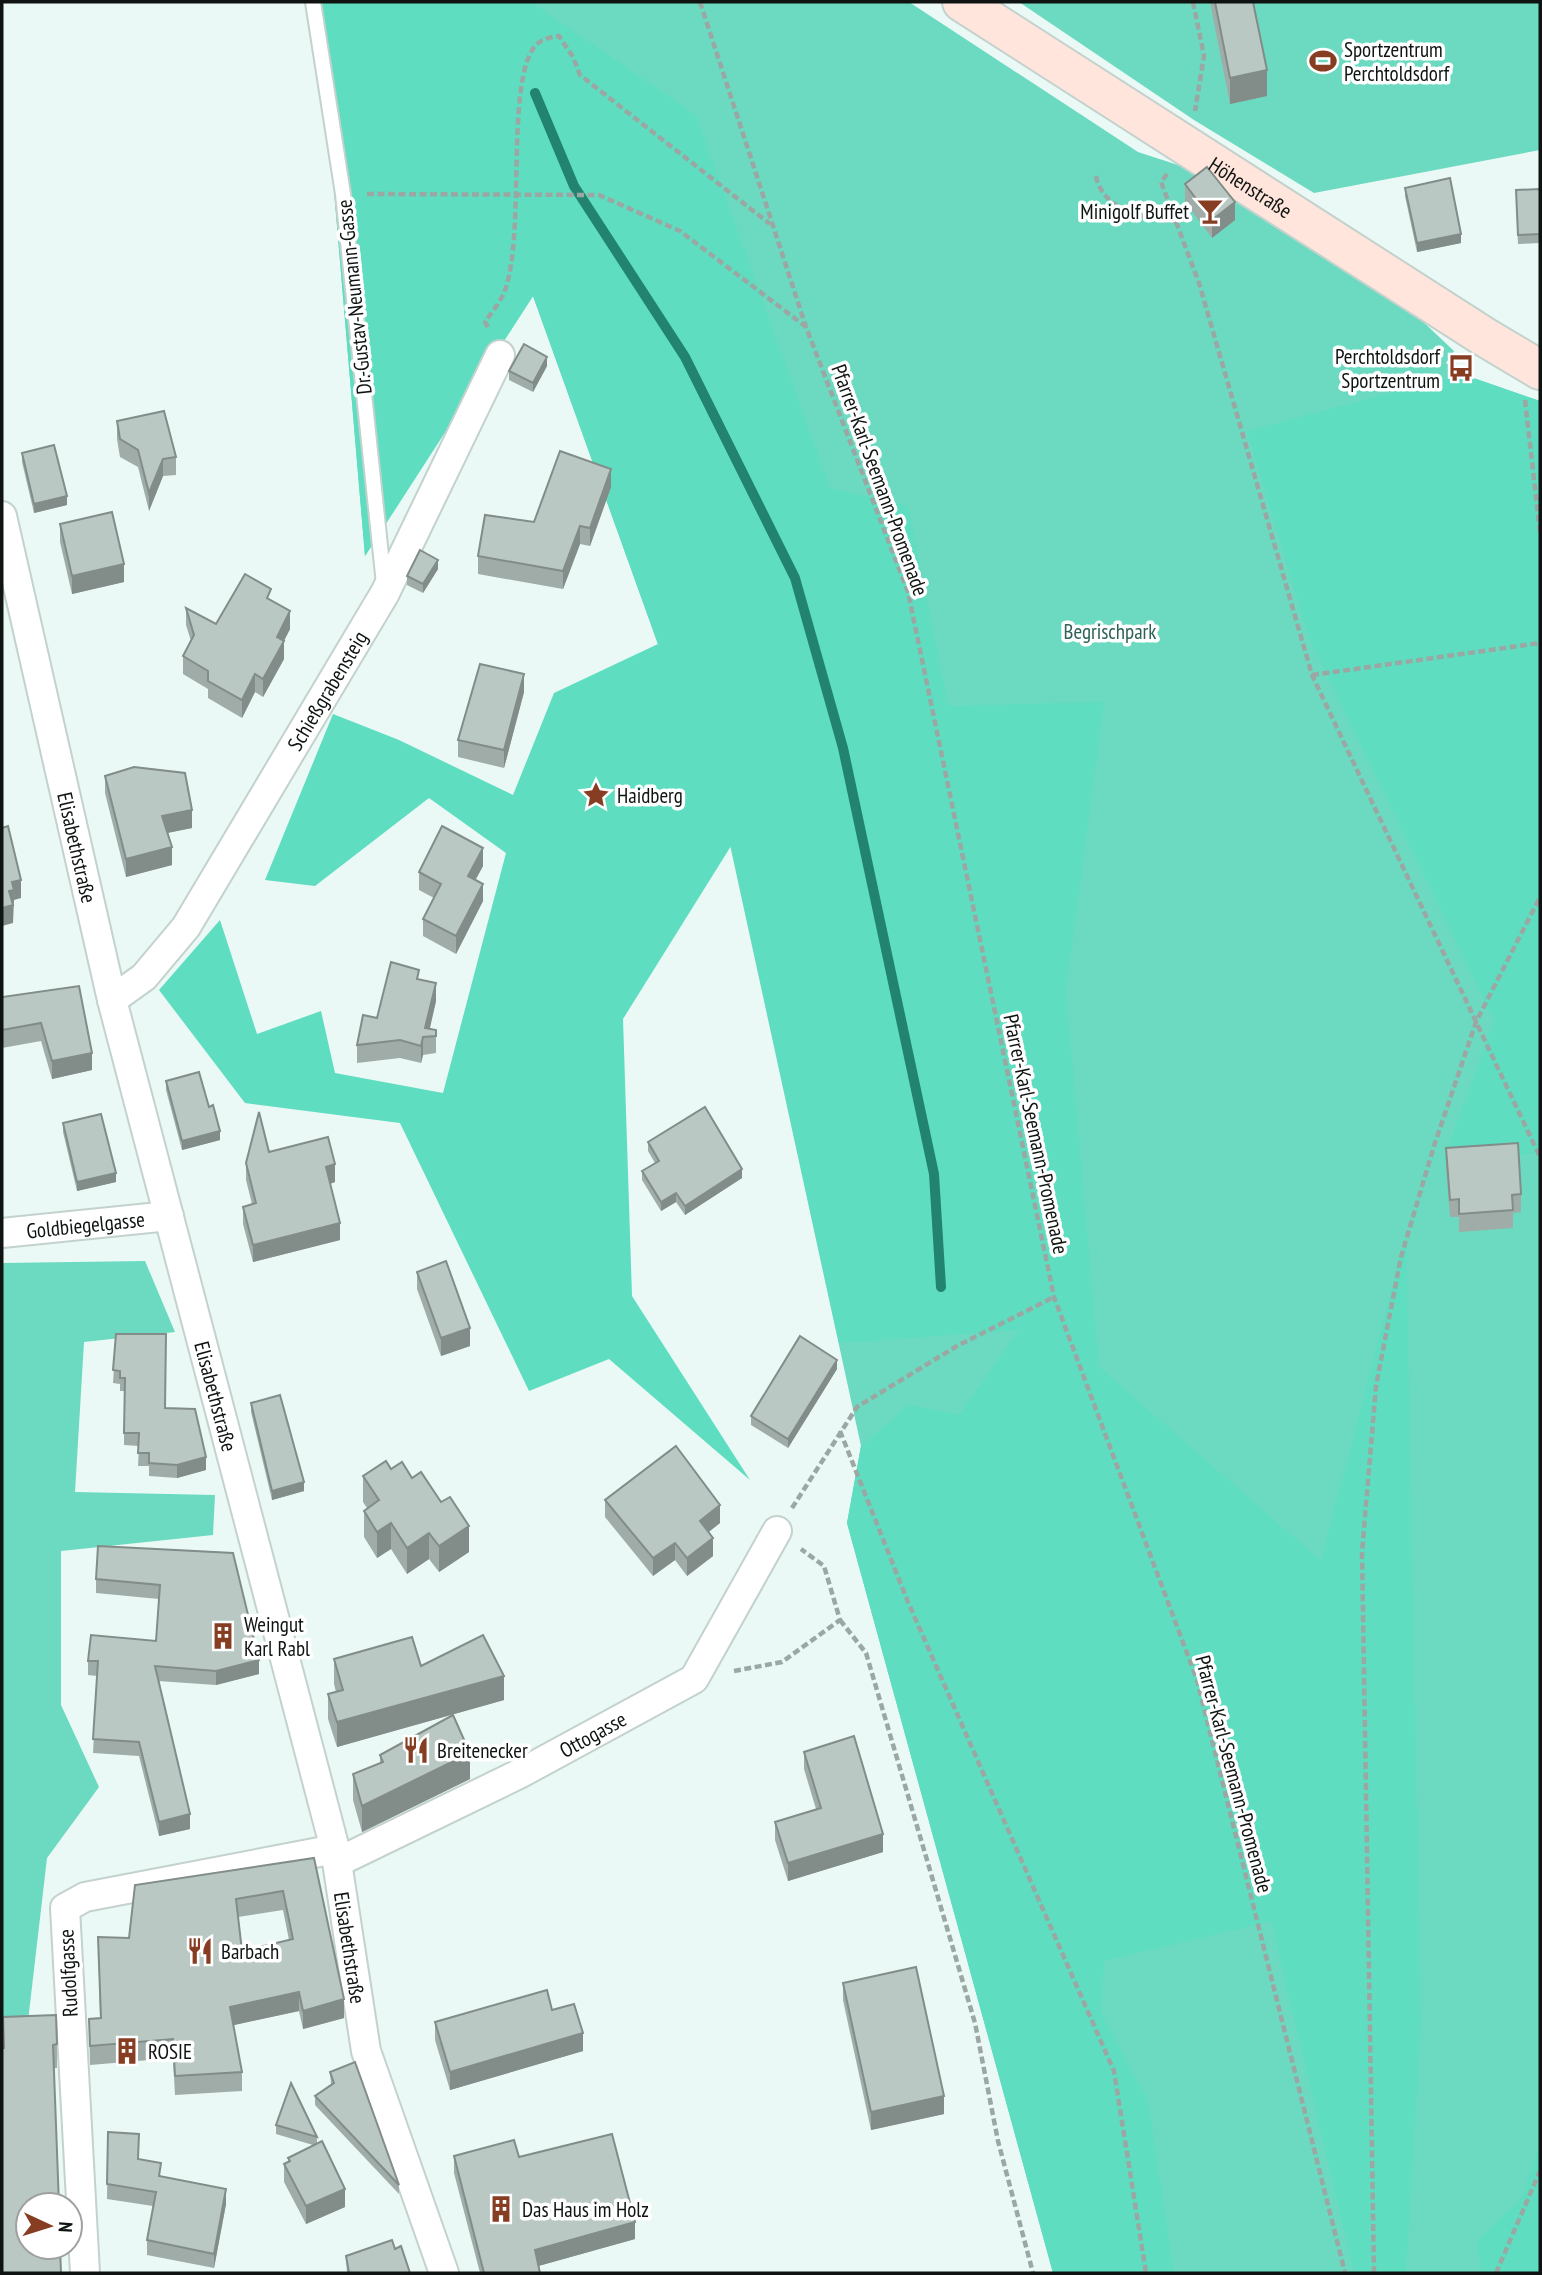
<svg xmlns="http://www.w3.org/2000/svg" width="1542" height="2275" viewBox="0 0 1542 2275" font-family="'PT Sans Narrow',sans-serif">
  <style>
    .green { fill: #6bdac0 }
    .forest { fill: #5eddc0 }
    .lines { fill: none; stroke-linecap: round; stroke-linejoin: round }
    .stream { stroke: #228470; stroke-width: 10 }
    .lane-casing { stroke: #c3d2cd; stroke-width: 18 }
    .street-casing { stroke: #c3d2cd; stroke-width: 32 }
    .secondary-casing { stroke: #c3d2cd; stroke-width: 42 }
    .path { stroke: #9ba7a3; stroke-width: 4.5; stroke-dasharray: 7 3.5; stroke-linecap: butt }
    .lane { stroke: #fff; stroke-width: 14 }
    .street { stroke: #fff; stroke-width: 28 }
    .secondary { stroke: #ffe5dc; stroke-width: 38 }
    .wall { fill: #9faca8; fill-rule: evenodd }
    .shaded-wall { fill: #828c88 }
    .building { fill: #b9c8c3; stroke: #828c88; stroke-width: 2; fill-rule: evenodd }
    .labels { text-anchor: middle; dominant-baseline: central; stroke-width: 7; stroke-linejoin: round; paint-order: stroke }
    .poi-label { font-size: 21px; fill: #0f1412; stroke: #fff; text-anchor: start }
    .street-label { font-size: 21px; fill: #0f1412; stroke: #fff }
    .park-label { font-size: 21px; fill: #2d6255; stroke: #fff }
  </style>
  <rect width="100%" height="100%" fill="#eaf9f5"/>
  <!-- green -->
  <g class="green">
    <polygon points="318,2 909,2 1138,152 1181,166 1399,299 1454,351 1446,363 1462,374 1540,401 1540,2273 1053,2273 847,1523 861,1446 730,845 533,296 365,556"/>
    <polygon points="1019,2 1540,2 1540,150 1314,193 1194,120"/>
    <polygon points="145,1261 175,1332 84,1342 75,1492 215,1495 213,1535 61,1551 61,1705 99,1787 47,1858 28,2021 2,2021 2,1263"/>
  </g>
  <!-- forest -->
  <g class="forest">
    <polygon points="318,2 531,2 696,115 830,488 908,506 948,706 1104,702 1066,992 1099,1367 1321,1561 1406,1235 1421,2024 1406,2273 1354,2273 1271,1921 1104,1961 1101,2013 1148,2101 1174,2273 1053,2273 847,1523 861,1446 909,1405 959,1415 1019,1330 839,1343 731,846 623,1019 632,1296 750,1480 609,1359 529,1391 400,1123 245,1103 159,990 220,920 257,1034 321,1011 335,1073 443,1093 506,853 429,798 315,886 265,880 333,714 399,740 513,795 554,693 658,644 533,296 365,556"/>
    <polygon points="1462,374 1540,401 1540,1153 1443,1162 1494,1020 1309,638 1247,431"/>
    <polygon points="1540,2144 1540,2273 1482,2273 1477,2241 1520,2200"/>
  </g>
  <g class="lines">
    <!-- stream -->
    <polyline class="stream" points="535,93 574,186 685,357 795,578 843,748 934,1174 941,1287"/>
    <defs>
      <polyline id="lane" points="313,2 343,194 384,584"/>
      <g id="street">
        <path id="s1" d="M2,516L112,1000L335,1849L366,2051L444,2273"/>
        <path id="s2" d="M112,1000L144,977L186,927L385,593L500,355"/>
        <path id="s3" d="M2,1233L169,1216"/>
        <path id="s4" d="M338,1862L521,1773L694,1679L777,1531"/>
        <polyline points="85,2273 65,1908 85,1897 335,1849"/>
      </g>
      <g id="secondary">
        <path id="s5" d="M962,2L1483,336L1540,370"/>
      </g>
    </defs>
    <!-- lane casing -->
    <use href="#lane" class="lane-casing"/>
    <!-- street casing -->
    <use href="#street" class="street-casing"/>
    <!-- secondary casing -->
    <use href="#secondary" class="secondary-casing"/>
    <!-- path -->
    <g class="path">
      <polyline points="700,2 806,327 908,592 1054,1297 1197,1680 1345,2273"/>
      <polyline points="1193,2 1204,56 1195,111"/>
      <polyline points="1167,174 1161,182 1199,283 1312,675 1540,1157"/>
      <path d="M1096,176C1102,210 1146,220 1176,221"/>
      <polyline points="367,194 599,195 680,231 805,326"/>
      <path d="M488,327L485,322C492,312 501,301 505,290C526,233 505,83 535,46C541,39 551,37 559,36L573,57L580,75L770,224"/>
      <polyline points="1525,400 1540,532"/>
      <polyline points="1312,675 1540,643"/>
      <polyline points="840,1431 908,1602 1114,2071 1146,2273"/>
      <polyline points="792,1508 857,1407 957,1346 1054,1297"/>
      <polyline points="840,1620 866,1653 975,2023 998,2141 1033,2273"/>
      <polyline points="734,1671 782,1662 840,1620 824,1566 801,1549"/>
      <polyline points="1374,2273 1362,1552 1376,1386 1401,1257 1434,1146 1476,1022 1540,897"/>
      <polyline points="1496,2273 1540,2171"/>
    </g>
    <!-- lane -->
    <use href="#lane" class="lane"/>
    <!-- street -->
    <use href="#street" class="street"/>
    <!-- secondary -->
    <use href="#secondary" class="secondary"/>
  </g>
  <!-- wall -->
  <g class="wall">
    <polygon points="1210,2 1253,2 1267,96 1230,104"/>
    <polygon points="1185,184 1235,220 1212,238 1185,202"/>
    <polygon points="1405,188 1461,243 1417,252 1405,196"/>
    <polygon points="1540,189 1540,243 1518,244 1516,199"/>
    <polygon points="547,366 533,392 509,380 509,371"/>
    <polygon points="117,421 176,457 176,475 163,476 149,511 138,467 120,457 117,439"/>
    <polygon points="22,453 67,505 34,513 22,462"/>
    <polygon points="611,487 590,546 580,544 563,589 478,574 478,556 534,522"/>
    <polygon points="60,524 124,582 72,594 60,542"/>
    <polygon points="438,569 423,593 407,585 407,576"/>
    <polygon points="271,600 290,629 284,641 284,659 263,697 255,692 242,718 208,698 208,689 183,674 183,656 191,641 186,625 186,608 216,624"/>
    <polygon points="524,692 504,768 458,757 458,740"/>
    <polygon points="105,776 192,828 167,833 172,865 126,877 105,793"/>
    <polygon points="483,866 475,880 483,901 456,954 423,936 423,919 434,898 419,890 419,872"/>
    <polygon points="419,979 436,1001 429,1029 436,1030 436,1053 423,1055 421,1063 400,1058 357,1063 357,1045 377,1018"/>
    <polygon points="79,986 92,1070 52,1079 41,1041 2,1048 2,997"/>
    <polygon points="166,1081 209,1107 220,1140 182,1150 166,1090"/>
    <polygon points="63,1123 116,1182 77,1191 63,1132"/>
    <polygon points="648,1142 742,1178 685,1215 676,1202 661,1211 642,1180 642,1171 655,1163 648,1151"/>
    <polygon points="1446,1148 1521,1194 1521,1212 1513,1213 1513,1228 1459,1232 1459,1217 1450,1217 1446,1166"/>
    <polygon points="269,1152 335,1182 330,1184 340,1240 253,1262 243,1224 243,1207 252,1204 246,1180 246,1163"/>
    <polygon points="417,1272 470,1346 441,1356 417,1289"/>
    <polygon points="116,1334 165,1408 206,1470 177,1478 149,1476 149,1466 138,1466 139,1446 124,1445 124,1391 120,1391 120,1384 113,1383"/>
    <polygon points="837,1369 788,1448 751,1425 751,1416"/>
    <polygon points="251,1403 304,1491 272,1500 251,1412"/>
    <polygon points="391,1469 412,1478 469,1552 439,1572 429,1559 407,1574 391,1549 377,1558 364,1537 364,1511 367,1508 363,1502 363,1476"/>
    <polygon points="605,1500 720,1523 708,1532 713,1556 687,1576 675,1560 653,1576 605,1517"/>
    <polygon points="233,1553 259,1674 216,1685 158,1681 190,1829 159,1836 139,1756 93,1753 97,1676 88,1675 88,1661 156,1641 159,1599 96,1593 96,1579"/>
    <polygon points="334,1659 504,1700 337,1747 328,1719 328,1694 336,1692 334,1684"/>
    <polygon points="804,1752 883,1852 788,1881 775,1840 775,1822 816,1809 804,1769"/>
    <polygon points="380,1755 470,1779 362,1832 353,1800 353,1774 380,1763"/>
    <path d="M314,1858L344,2018L303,2029L299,2011L233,2025L242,2072V2091L175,2095L173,2058L90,2065L89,2019L100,2018L98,1937L129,1938ZM283,1910L289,1940L242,1951L238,1917Z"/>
    <polygon points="843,1983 944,2114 871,2130 843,2000"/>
    <polygon points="3,2017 57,2044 57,2068 54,2068 3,2048"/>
    <polygon points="435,2022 583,2051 450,2090 435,2040"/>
    <polygon points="330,2072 399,2185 399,2194 315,2105 315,2096 331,2084"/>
    <polygon points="276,2125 317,2137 317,2144 345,2207 306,2224 284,2182 284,2164 288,2161 288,2158 313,2145 276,2134"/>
    <polygon points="108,2132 139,2159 161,2176 226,2204 214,2268 147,2255 147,2240 153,2206 107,2199"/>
    <polygon points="454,2156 519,2157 635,2239 538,2266 540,2273 480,2273 454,2173"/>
    <polygon points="395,2249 410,2273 347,2273 346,2256"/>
  </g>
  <!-- shaded-wall -->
  <g class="shaded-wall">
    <polygon points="1267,70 1267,96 1230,104 1230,78"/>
    <polygon points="1235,202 1235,220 1212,238 1212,220"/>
    <polygon points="1461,234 1461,243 1417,252 1417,243"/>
    <polygon points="547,357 547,366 533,392 533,383"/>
    <polygon points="163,459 163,476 149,511 149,493"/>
    <polygon points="611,469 611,487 590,546 590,528"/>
    <polygon points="67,496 67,505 34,513 34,504"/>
    <polygon points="580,526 580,544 563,589 563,571"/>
    <polygon points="438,560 438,569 423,593 423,584"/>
    <polygon points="124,564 124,582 72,594 72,576"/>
    <polygon points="290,611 290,629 277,654 284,641 284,659 263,697 263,679 277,637"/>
    <polygon points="255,674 255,692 242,718 242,700"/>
    <polygon points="524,674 524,692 504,768 504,750"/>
    <rect x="2" y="714" width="1" height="11"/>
    <polygon points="192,810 192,828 162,834 162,816"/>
    <polygon points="172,847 172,865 126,877 126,859"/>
    <polygon points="483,848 483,866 468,894 468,876"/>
    <polygon points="21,880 21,898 14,900 13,923 2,926 2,908 12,882"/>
    <polygon points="483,884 483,901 456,954 456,936"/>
    <polygon points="436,983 436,1001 428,1037 425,1028"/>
    <polygon points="423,1037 423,1055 421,1063 421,1046"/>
    <polygon points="92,1053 92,1070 52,1079 52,1061"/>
    <polygon points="220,1131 220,1140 182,1150 182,1141"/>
    <polygon points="335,1164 335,1182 326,1185 326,1167"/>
    <polygon points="742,1169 742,1178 685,1215 685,1206"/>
    <polygon points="116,1173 116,1182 77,1191 77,1182"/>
    <polygon points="676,1193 676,1202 661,1211 661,1202"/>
    <polygon points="340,1223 340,1240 253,1262 253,1245"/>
    <polygon points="470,1328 470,1346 441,1356 441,1338"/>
    <polygon points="837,1360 837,1369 788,1448 788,1439"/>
    <polygon points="206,1457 206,1470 177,1478 177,1465"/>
    <polygon points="304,1482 304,1491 272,1500 272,1491"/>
    <polygon points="720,1505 720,1523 700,1539 700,1521"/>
    <polygon points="391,1523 391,1549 377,1558 377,1532"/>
    <polygon points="469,1526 469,1552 439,1572 439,1546"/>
    <polygon points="429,1533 429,1559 407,1574 407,1548"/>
    <polygon points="713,1538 713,1556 687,1576 687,1558"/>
    <polygon points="675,1543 675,1560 653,1576 653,1558"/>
    <polygon points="259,1660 259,1674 216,1685 216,1671"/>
    <polygon points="504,1676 504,1700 337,1747 337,1722"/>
    <polygon points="470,1753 470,1779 362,1832 362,1806"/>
    <polygon points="190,1814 190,1829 159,1836 159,1822"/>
    <polygon points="883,1834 883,1852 788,1881 788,1863"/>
    <polygon points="299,1992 299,2011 230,2026 230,2007"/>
    <polygon points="344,1999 344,2018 303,2029 303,2011"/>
    <polygon points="583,2033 583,2051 450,2090 450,2072"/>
    <polygon points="944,2096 944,2114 871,2130 871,2112"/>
    <polygon points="226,2189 226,2204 214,2268 214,2254"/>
    <polygon points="345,2189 345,2207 306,2224 306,2206"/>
    <polygon points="635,2222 635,2239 535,2267 535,2250"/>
  </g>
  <!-- building -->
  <g class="building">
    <polygon points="1215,2 1253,2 1267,70 1230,78"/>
    <polygon points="1207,167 1235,202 1212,220 1185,184"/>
    <polygon points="1450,178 1461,234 1417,243 1405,188"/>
    <polygon points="1540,189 1540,234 1518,235 1516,190"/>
    <polygon points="524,344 547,357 533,383 509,371"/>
    <polygon points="164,411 176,457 163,459 149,493 138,450 120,439 117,421"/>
    <polygon points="54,445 67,496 34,504 22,453"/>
    <polygon points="560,451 611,469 590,528 580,526 563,571 478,556 485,515 534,522"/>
    <polygon points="112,512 124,564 72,576 60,524"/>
    <polygon points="420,550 438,560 423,584 407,576"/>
    <polygon points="245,574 271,589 267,598 290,611 277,637 284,641 263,679 255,674 242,700 208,681 208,671 183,656 194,635 186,608 216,624"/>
    <polygon points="480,664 524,674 504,750 458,740"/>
    <polygon points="134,767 185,773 192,810 162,816 172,847 126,859 105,776"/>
    <polygon points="8,826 21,880 12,882 14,890 9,891 13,905 2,908 2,828"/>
    <polygon points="442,826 483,848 468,876 483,884 456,936 423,919 441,884 419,872"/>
    <polygon points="391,962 419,970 417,979 436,983 425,1028 436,1030 436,1036 423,1037 421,1046 400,1040 357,1045 363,1015 377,1018"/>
    <polygon points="79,986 92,1053 52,1061 41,1023 2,1030 2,997"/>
    <polygon points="199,1072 209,1107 213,1105 220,1131 182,1141 166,1081"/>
    <polygon points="705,1107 742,1169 685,1206 676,1193 661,1202 642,1171 659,1161 648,1142"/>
    <polygon points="259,1112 269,1152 328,1137 335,1164 326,1167 340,1223 253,1245 243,1207 256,1203 246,1163"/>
    <polygon points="101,1114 116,1173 77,1182 63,1123"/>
    <polygon points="1518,1143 1521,1194 1512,1195 1513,1210 1459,1214 1459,1199 1450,1200 1446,1148"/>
    <polygon points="446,1261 470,1328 441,1338 417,1272"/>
    <polygon points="116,1334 166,1334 165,1408 195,1409 206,1457 177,1465 149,1463 149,1453 138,1453 139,1433 124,1433 125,1378 120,1378 120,1371 113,1370"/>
    <polygon points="800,1336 837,1360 788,1439 751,1416"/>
    <polygon points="280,1395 304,1482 272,1491 251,1403"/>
    <polygon points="676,1446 720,1505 700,1521 713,1538 687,1558 675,1543 653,1558 605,1500"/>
    <polygon points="386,1461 391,1469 402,1462 412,1478 421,1472 441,1502 450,1497 469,1526 439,1546 429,1533 407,1548 391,1523 377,1532 364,1511 379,1500 363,1476"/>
    <polygon points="98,1546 233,1553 259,1660 216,1671 155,1666 190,1814 159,1822 139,1742 93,1739 98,1661 88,1661 91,1635 156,1641 160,1585 96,1579"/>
    <polygon points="483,1635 504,1676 337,1722 328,1694 343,1690 334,1659 412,1637 421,1666"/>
    <polygon points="453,1715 470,1753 362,1806 353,1774 383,1762 380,1755"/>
    <polygon points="854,1736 883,1834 788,1863 775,1822 821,1808 804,1752"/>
    <path d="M314,1858L344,1999L303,2011L299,1992L230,2007L242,2072L175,2076L173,2039L90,2046L89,2019L101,2018L98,1937L129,1938L135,1885ZM283,1891L293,1939L242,1951L236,1899Z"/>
    <polygon points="916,1967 944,2096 871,2112 843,1983"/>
    <polygon points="547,1990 552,2010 574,2004 583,2033 450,2072 435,2022"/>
    <polygon points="56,2015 57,2044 53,2045 59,2205 28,2205 28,2247 60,2247 61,2273 2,2273 2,2048 4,2048 3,2017"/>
    <polygon points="355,2062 399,2185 315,2096 334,2083 330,2072"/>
    <polygon points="291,2083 317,2137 276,2125"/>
    <polygon points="108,2132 139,2134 138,2159 161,2163 159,2176 226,2189 214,2254 147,2240 156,2192 107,2184"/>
    <polygon points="612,2134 635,2222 535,2250 540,2273 484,2273 454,2156 514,2140 519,2157"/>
    <polygon points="322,2141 345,2189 306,2206 284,2164 290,2161 288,2158"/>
    <polygon points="392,2240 395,2249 401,2246 410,2273 349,2273 346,2256"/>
  </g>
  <!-- icons -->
  <defs>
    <symbol id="stadium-bare" viewBox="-9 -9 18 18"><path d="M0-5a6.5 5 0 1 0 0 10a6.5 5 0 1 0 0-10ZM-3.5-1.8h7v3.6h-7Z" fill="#863d22" stroke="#fff" stroke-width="2.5" paint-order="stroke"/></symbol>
    <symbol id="bar-bare" viewBox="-9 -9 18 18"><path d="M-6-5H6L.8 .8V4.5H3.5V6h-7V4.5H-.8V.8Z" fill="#863d22" stroke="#fff" stroke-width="2.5" paint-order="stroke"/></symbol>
    <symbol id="bus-bare" viewBox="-9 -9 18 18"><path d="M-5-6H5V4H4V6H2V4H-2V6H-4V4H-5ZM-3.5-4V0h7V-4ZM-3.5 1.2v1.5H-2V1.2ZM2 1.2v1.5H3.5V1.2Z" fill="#863d22" stroke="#fff" stroke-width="2.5" paint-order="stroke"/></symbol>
    <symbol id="sight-bare" viewBox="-9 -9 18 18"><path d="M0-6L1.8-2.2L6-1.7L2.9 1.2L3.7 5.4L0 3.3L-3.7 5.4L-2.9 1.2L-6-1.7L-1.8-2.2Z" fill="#863d22" stroke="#fff" stroke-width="2.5" paint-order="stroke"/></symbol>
    <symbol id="building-bare" viewBox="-9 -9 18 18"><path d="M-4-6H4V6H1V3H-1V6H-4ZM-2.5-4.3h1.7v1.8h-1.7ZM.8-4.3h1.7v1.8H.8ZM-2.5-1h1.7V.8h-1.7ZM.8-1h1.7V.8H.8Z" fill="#863d22" stroke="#fff" stroke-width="2.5" paint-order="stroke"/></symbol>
    <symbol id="restaurant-bare" viewBox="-9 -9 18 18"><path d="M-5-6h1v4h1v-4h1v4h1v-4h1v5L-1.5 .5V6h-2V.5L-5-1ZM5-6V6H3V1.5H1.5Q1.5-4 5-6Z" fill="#863d22" stroke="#fff" stroke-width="2.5" paint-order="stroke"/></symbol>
  </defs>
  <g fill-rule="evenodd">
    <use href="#stadium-bare" x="1304" y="42" width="38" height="38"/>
    <use href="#bar-bare" x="1191" y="192" width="38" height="38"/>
    <use href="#bus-bare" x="1442" y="349" width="38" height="38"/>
    <use href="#sight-bare" x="577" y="776" width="38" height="38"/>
    <use href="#building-bare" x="204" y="1617" width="38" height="38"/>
    <use href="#restaurant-bare" x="397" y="1731" width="38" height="38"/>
    <use href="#restaurant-bare" x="181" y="1932" width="38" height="38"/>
    <use href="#building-bare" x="108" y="2032" width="38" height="38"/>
    <use href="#building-bare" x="482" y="2190" width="38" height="38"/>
  </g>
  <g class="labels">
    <!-- poi labels -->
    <g class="poi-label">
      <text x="1344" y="49">Sportzentrum<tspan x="1344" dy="24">Perchtoldsdorf</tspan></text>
      <text x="1189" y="211" text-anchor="end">Minigolf Buffet</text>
      <text x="1440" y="356" text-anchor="end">Perchtoldsdorf<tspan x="1440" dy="24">Sportzentrum</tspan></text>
      <text x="617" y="795">Haidberg</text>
      <text x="244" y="1624">Weingut<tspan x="244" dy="24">Karl Rabl</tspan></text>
      <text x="437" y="1750">Breitenecker</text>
      <text x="221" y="1951">Barbach</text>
      <text x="148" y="2051">ROSIE</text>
      <text x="522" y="2209">Das Haus im Holz</text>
    </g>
    <!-- street labels -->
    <g class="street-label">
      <text stroke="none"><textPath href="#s5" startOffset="343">Höhenstraße</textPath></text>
      <text transform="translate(354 297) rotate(-96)">Dr.-Gustav-Neumann-Gasse</text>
      <text transform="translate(880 480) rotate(70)">Pfarrer-Karl-Seemann-Promenade</text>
      <text stroke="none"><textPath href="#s2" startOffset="380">Schießgrabensteig</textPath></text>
      <text stroke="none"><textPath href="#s1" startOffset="340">Elisabethstraße</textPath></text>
      <text transform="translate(1036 1134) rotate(78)">Pfarrer-Karl-Seemann-Promenade</text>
      <text stroke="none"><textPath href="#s3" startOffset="84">Goldbiegelgasse</textPath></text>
      <text stroke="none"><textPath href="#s1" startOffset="906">Elisabethstraße</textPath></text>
      <text stroke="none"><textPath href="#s4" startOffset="285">Ottogasse</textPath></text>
      <text transform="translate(1234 1774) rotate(75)">Pfarrer-Karl-Seemann-Promenade</text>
      <text stroke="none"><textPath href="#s1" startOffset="1474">Elisabethstraße</textPath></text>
      <text transform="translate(68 1973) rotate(-93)">Rudolfgasse</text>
    </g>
    <!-- park labels -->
    <g class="park-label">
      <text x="1110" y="631">Begrischpark</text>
    </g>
  </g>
  <!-- border -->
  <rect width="1542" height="2275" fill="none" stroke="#0f1412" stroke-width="7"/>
  <!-- north arrow -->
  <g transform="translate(49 2226) rotate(94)"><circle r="33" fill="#ffffff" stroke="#9fa1a0" stroke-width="2"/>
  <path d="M0-5L12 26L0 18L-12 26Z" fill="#863d22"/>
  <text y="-10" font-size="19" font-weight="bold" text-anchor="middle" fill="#0f1412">N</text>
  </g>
</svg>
